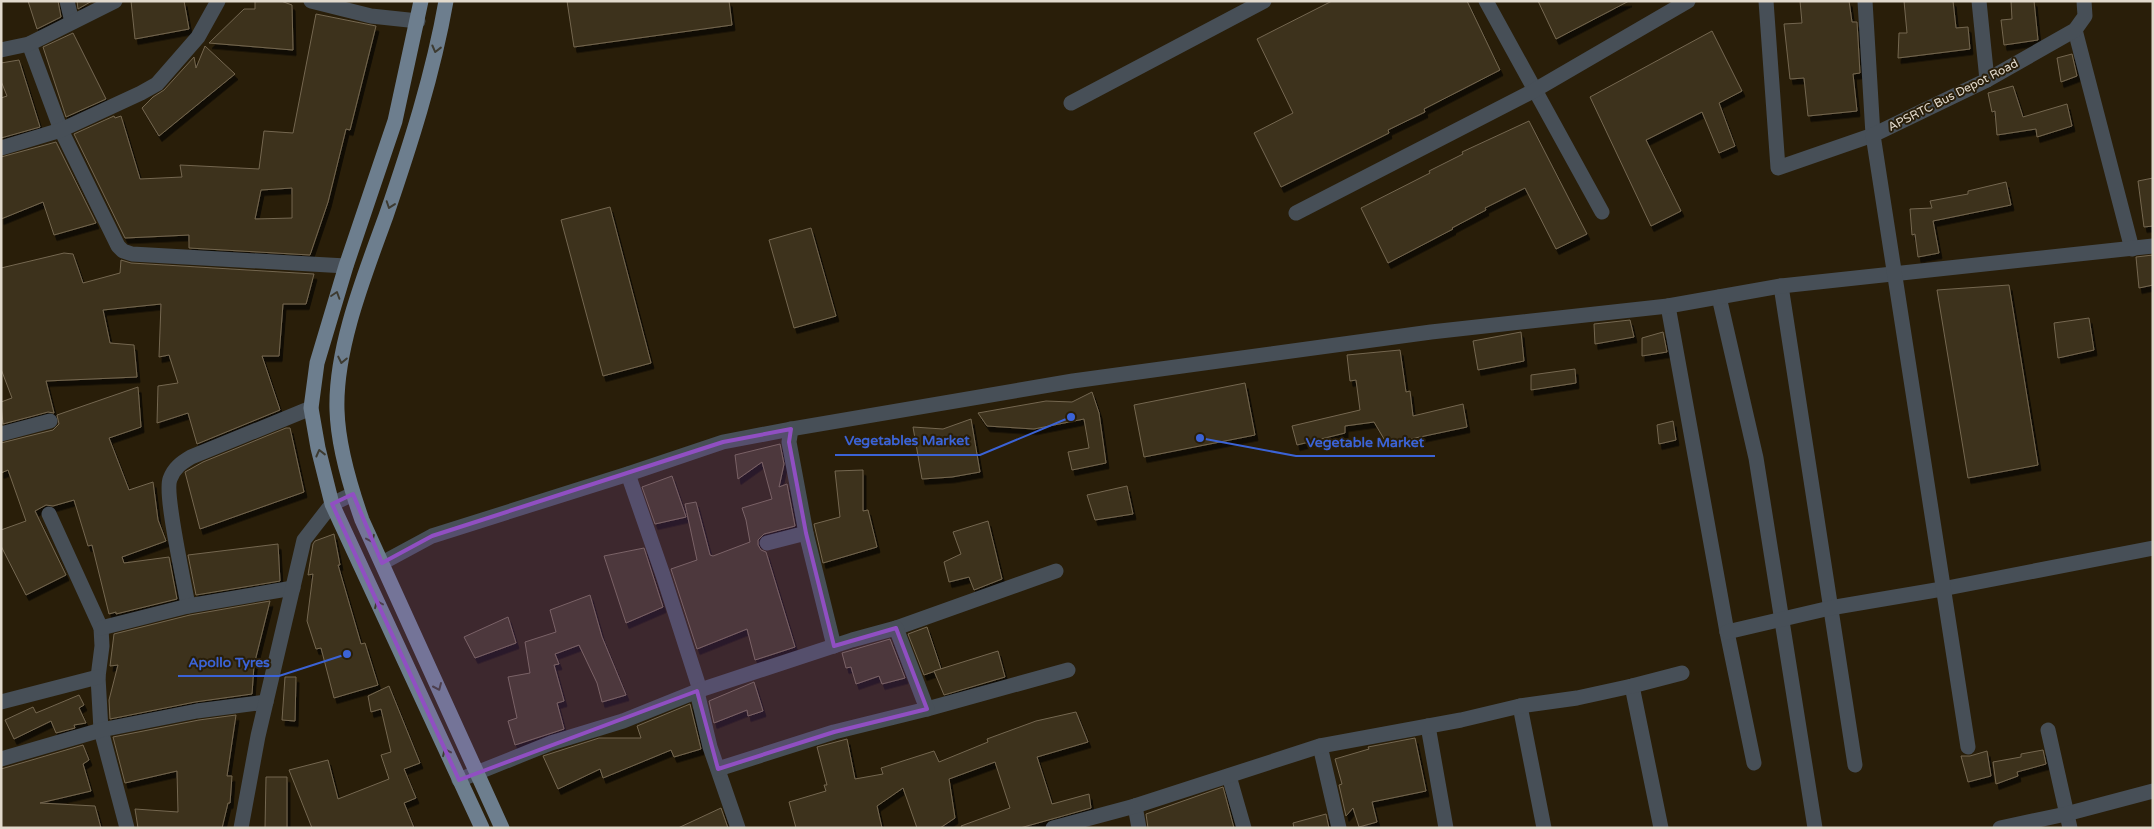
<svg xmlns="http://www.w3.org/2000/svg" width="2154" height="829" viewBox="0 0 2154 829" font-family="'Varela Round',sans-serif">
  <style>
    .building { fill: #3d311c; stroke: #746750; fill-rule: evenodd; filter: url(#shadow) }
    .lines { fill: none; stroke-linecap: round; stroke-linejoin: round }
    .street { stroke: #474f57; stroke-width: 15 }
    .primary { stroke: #6d7e8e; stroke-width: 15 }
    .oneway { stroke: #3d3b31 }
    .marked { fill: #904fc2; fill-opacity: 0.2; stroke: #904fc2; stroke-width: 4; stroke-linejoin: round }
    .labels { text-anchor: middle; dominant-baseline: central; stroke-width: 4; stroke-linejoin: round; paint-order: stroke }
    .street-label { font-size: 12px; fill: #e2dacd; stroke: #291e09 }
    .leader { fill: none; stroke: #3b63d6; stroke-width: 2 }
    .callout-dot { fill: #3b63d6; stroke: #291e09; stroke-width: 2 }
    .callout-label { font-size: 14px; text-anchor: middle; font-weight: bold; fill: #3b63d6; stroke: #291e09; stroke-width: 4; stroke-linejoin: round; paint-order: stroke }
  </style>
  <defs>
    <filter id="shadow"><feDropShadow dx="3" dy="5.5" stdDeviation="0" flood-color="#0009"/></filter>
  </defs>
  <rect width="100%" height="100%" fill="#291e09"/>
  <!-- building -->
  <g class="building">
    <polygon points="28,1 58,1 61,17 37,29"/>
    <polygon points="77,1 92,1 78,9"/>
    <polygon points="131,1 184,1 189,29 135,39"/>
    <polygon points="255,1 281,1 292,5 293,50 209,43 244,9 255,9"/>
    <polygon points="567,1 729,1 732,25 574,47"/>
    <polygon points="1332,1 1467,1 1500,70 1424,109 1425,112 1388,130 1389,133 1281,187 1254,133 1293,113 1257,39"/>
    <polygon points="1538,1 1629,1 1556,39"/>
    <polygon points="1800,1 1849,1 1852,22 1857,22 1860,73 1853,74 1857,111 1808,116 1804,78 1790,79 1784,24 1802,23"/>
    <polygon points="1904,1 1953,1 1956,28 1968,27 1970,49 1898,58 1899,33 1907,33"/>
    <polygon points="2011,1 2034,1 2038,40 2004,45 2001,20 2012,19"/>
    <path d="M316,14L376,26L350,130L346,129L328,202L310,255L189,248V235L125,238L74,134L114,116L115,118L121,116L140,179L182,177L180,165L259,169L264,131L293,133ZM292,188V218L255,219L261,190Z"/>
    <polygon points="1712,31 1742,91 1719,103 1735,146 1719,153 1702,112 1646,140 1681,211 1651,226 1590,97"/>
    <polygon points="73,33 106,99 66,117 43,47"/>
    <polygon points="205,46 235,74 159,136 142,108 153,97 164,90 194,57 196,68"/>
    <polygon points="2072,54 2077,76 2061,82 2057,58"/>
    <polygon points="19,60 40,127 1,138 1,98 7,96 1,81 1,63"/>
    <polygon points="2013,86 2023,117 2067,104 2072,126 2037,137 2036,129 1997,135 1995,111 1992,112 1988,93"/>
    <polygon points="1529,121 1587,234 1556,249 1525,188 1485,208 1486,210 1452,228 1453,229 1388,263 1361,208 1430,173 1429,171 1463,154 1462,152"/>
    <polygon points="56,142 96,223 54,235 43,202 1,219 1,157"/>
    <polygon points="2153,178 2153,226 2144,227 2138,181"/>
    <polygon points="2006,182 2011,205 1933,221 1939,253 1918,257 1915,234 1912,235 1910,209 1932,208 1930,201 1968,194 1968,191"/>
    <polygon points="610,207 651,363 603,376 561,220"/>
    <polygon points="811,228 836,316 794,328 769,240"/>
    <polygon points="64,253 73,254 83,283 120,273 121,260 131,263 314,274 306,304 283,304 279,356 262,356 280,410 197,444 188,413 157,423 158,386 178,383 169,355 159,357 161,304 103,310 110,343 134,345 137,377 46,381 54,413 48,412 3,424 1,402 12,398 1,369 1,268"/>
    <polygon points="2153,255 2153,285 2139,288 2136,257"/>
    <polygon points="2009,285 2038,465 1968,478 1937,290"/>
    <polygon points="2089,318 2094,350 2058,358 2054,323"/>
    <polygon points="1630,320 1634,337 1595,344 1594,324"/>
    <polygon points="1521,332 1524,361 1478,370 1473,341"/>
    <polygon points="1663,332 1667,352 1642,356 1642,338"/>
    <polygon points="1400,350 1406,392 1410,391 1413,416 1463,404 1467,427 1387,444 1374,422 1345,426 1345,433 1297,445 1292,426 1360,410 1356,380 1350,381 1347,355"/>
    <polygon points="1575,369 1576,383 1531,390 1531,375"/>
    <polygon points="1245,383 1255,435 1144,457 1134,405"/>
    <polygon points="138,387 141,427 109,438 129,490 153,482 158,520 166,541 122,557 124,563 169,557 177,599 116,614 116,612 109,614 92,545 88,546 74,500 53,506 46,505 35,511 66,575 26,595 1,546 1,530 26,521 8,470 1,473 1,443 53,430 59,424 57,415"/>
    <polygon points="1092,392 1099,413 1106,463 1072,470 1068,452 1089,448 1084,419 1034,429 987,426 978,413 1046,401 1072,402"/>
    <polygon points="971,419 980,472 952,477 922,479 913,427 943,429"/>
    <polygon points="1673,421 1676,440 1659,444 1657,425"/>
    <polygon points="286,428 290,428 304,492 200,529 185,472 203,462"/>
    <polygon points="780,444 784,464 779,487 787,484 795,526 764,534 758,540 758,545 761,550 766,552 795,647 755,660 747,629 697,649 671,569 697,560 685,504 696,502 710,555 713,556 750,542 746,520 742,508 772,499 762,462 738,479 735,455"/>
    <polygon points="863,470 863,511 868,510 877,547 823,563 814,524 840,517 835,471"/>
    <polygon points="672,476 686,517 655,524 642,487"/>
    <polygon points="1127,486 1133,514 1095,520 1087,495"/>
    <polygon points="988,521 1002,579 974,590 969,577 949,582 944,562 961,554 953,532"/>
    <polygon points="334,534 340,565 338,565 361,644 365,643 378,685 334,698 321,648 316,649 307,621 313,574 308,575 313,544 315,541"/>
    <polygon points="278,544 280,581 196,595 188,555"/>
    <polygon points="644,548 663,607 626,623 604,556"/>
    <polygon points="590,595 602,637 626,695 602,702 597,683 579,645 555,654 559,664 554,665 564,701 557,703 564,729 515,745 508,721 517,718 508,677 530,673 525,642 556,632 550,610"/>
    <polygon points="270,601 254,665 252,694 195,702 110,719 109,700 118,665 110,666 114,634 190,615"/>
    <polygon points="508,617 516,643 475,658 464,637"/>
    <polygon points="927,627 941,669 924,675 908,634"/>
    <polygon points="890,639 905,678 882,684 879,676 856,684 851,667 846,668 842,653"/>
    <polygon points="998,651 1005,677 944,695 934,671"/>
    <polygon points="285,677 296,677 295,721 282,720"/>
    <polygon points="754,682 763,711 748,716 747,710 714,723 709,701"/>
    <polygon points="389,686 420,763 404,769 416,798 404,803 414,828 312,828 289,770 328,760 338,799 389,779 381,755 391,752 381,709 371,712 368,696"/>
    <polygon points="79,695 84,705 79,708 86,723 74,725 75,728 56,733 51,721 14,739 5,720 33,707 36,713"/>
    <polygon points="690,704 701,749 674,757 671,750 603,778 600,769 558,789 543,756 599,738 641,738 637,726"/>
    <polygon points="1076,712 1088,742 1037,757 1052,804 1089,794 1091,808 1020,828 962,828 961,826 1010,808 995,762 949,779 955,818 940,828 917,828 903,788 877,806 882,828 796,828 789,802 826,791 824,785 827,785 817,747 847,739 855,779 883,774 881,768 934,751 939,762 988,742 987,739 1036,721"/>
    <polygon points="236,715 227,776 232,776 230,803 228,803 222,828 138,828 135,809 178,812 177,771 125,783 113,737 199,720"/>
    <polygon points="1415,738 1426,791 1372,802 1377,822 1359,827 1353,808 1346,816 1339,785 1342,784 1335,759 1369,749 1368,747"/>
    <polygon points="83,745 89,760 83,764 91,791 40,803 95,806 101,828 1,828 1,769"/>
    <polygon points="2043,750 2046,764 2017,772 2018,776 1996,784 1993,762 2021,757 2021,754"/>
    <polygon points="1987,751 1991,776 1968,782 1961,756 1970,756"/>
    <polygon points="266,777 287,777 287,828 265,828"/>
    <polygon points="1223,787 1234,828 1148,828 1146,814"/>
    <polygon points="721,808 728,828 678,828"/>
    <polygon points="1326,814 1329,828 1294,828 1293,823"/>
  </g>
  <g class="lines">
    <!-- street -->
    <g class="street">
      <polyline points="67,1 72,22"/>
      <polyline points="311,1 371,16 418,21"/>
      <polyline points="1486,1 1602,212"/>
      <polyline points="1766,1 1778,168 1873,135 1865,1"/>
      <polyline points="1979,1 1987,80"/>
      <polyline points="2075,30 2132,249"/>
      <polyline points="29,44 61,130 118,246 123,251 132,254 346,266"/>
      <polyline points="1,50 29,44 115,1"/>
      <polyline points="1071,103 1264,1"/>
      <polyline points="1,148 61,130 141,93 157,84 198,37 218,1"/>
      <polyline points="1296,213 1535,90 1688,1"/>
      <polyline points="1781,286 1855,765"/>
      <polyline points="1719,297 1756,458 1815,828"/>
      <polyline points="1668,306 1727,632 1754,763"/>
      <polyline points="791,429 789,442 806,533 834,646"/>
      <polyline points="1,434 50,421"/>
      <polyline points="628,474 663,575 700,690 698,696 710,747 738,828"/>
      <polyline points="49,514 101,628 102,646 98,677 101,730 127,828"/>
      <polyline points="767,543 806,533"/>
      <polyline points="382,563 432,536 628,474 723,442 791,429 1073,381 1431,332 1668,306 1781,286 2153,246"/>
      <path d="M188,606C185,585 164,494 170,479C174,468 181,463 191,457L311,408"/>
      <polyline points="101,628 188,606 293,588"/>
      <polyline points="896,628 1056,571"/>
      <polyline points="1727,632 1830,608 1942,589 2153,548"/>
      <polyline points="1632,686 1661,828"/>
      <polyline points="1,702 98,677"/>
      <polyline points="1520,706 1544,828"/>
      <polyline points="927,709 1068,670"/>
      <polyline points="1428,726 1446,828"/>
      <polyline points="2048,730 2070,828"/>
      <polyline points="1320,746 1339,828"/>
      <polyline points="1968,747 1873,135 1987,80 2075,30 2085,16 2084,1"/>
      <polyline points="1,759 101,730 197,711 266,702"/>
      <polyline points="1229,776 1244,828"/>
      <polyline points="459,780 551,743 623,721 700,690 852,640 896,628 927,709 834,732 718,769"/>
      <polyline points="1135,806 1139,828"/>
      <polyline points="241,828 258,736 304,540 332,504 353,494"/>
      <polyline points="1053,828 1135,806 1320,746 1461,720 1520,706 1577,698 1632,686 1682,673"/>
      <polyline points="2000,828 2066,814 2153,791"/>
    </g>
    <!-- primary -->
    <g class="primary">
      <polyline points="421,1 395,121 346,266 317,363 311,408 318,448 332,504 482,828"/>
      <path d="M446,1C433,75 410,146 386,216C365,274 335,348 337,410C338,447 350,486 362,520L502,828"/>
    </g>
  </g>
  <!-- one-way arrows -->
  <defs><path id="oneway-chevron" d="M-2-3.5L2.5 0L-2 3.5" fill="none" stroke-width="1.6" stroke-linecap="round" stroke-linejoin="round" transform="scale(1.25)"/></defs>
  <g class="oneway">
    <use href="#oneway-chevron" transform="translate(436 49) rotate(104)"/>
    <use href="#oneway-chevron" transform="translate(390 205) rotate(109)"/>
    <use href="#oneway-chevron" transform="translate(336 295) rotate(-72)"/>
    <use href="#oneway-chevron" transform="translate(342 360) rotate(102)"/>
    <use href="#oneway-chevron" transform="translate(320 453) rotate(-104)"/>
    <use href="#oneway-chevron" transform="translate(371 539) rotate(65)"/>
    <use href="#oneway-chevron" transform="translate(378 604) rotate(-115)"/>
    <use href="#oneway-chevron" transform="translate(438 687) rotate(66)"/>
    <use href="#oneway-chevron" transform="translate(446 752) rotate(-115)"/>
  </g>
  <!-- marked area -->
  <path class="marked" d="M791,429L789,442L806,533L834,646L896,628L927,709L834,732L718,769L697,691L459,780L332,504L353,494L382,563L432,536L723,442Z"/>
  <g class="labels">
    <!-- street labels -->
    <g class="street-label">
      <text transform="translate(1953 95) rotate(-27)">APSRTC Bus Depot Road</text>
    </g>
  </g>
  <!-- callouts -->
  <path class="leader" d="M1071 417L980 455H835M1200 438L1296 456H1435M347 654L279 676H178"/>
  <g class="callout-dot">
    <circle cx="1071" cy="417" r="5"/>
    <circle cx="1200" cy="438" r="5"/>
    <circle cx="347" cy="654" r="5"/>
  </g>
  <g class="callout-label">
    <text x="907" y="445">Vegetables Market</text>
    <text x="1365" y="447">Vegetable Market</text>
    <text x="229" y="667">Apollo Tyres</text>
  </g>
  <!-- border -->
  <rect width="2154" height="829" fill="none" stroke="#e2dacd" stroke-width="5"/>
</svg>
